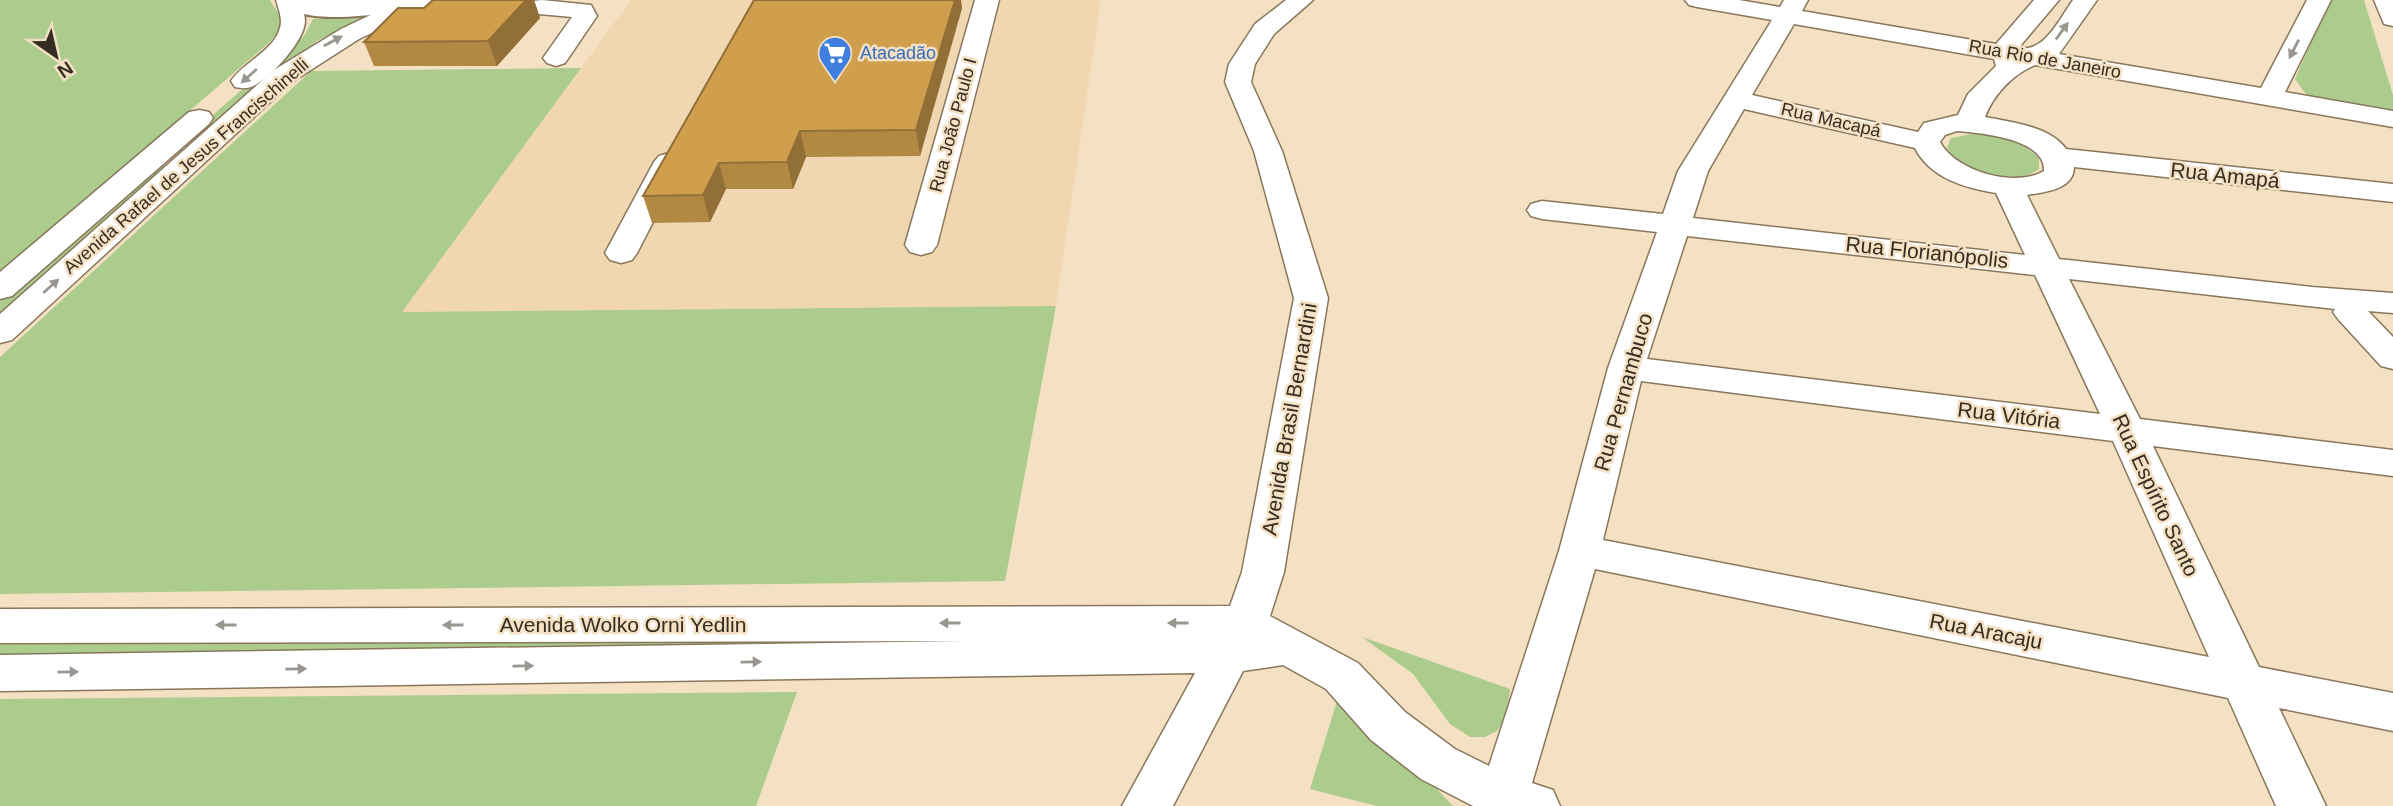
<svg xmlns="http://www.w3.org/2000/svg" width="2393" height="806" viewBox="0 0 2393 806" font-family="Helvetica,sans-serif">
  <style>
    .built { fill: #f0d7b2 }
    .green { fill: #accc8e }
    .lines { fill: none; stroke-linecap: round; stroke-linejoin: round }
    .minor-casing { stroke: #89775b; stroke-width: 3 }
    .major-casing { stroke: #89775b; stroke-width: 4 }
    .minor { fill: #fff; fill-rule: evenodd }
    .major { fill: #fff; fill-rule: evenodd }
    .wall { fill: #b28943 }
    .shaded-wall { fill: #916f37 }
    .building { fill: #cf9f4e; stroke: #916f37; stroke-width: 2 }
    .oneway { fill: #9a9690 }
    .labels { text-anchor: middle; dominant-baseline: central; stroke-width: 5; stroke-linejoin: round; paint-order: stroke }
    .far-shop-label { font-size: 18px; fill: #366cbe; stroke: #f4e0c2; text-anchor: start }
    .far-street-label { font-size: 18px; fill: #352d21; stroke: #f4e0c2 }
    .street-label { font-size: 21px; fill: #352d21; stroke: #f4e0c2 }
  </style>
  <rect width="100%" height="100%" fill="#f4e0c2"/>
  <!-- built -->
  <polygon class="built" points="631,0 1101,0 1056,306 401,312"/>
  <!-- green -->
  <g class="green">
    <polygon points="0,0 270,0 280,16 282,27 269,43 0,273"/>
    <polygon points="2330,0 2364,0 2393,95 2393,112 2308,97 2295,79"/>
    <polygon points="362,18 317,41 202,140 186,143 184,140 304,36 313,19"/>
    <polygon points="581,68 402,312 1056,306 1005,581 0,594 0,357 311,71"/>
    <path d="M1977,133C2000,135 2022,141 2039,158V169C2015,188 1961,174 1947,148L1951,138Z"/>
    <polygon points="160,165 169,167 0,317 0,299"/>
    <polygon points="1206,629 1212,636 0,663 0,643"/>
    <polygon points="1362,637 1510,689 1507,715 1497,731 1485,737 1470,737 1450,724 1413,674"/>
    <polygon points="1341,688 1453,806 1377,806 1310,789"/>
    <polygon points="797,692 756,806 0,806 0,699"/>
  </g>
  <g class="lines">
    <defs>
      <g id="minor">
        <path d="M276,0H300C302,7 305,14 305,21C305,41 268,81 251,87C245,89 240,88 235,87L231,81C244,61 279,49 281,22C281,15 278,7 276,0Z"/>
        <polygon points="402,0 434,0 430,5 359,39 292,82 12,340 0,343 0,314 274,70 341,29"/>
        <polygon points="542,0 591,5 597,16 565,63 556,66 547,63 543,58 572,17 539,14 486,20 477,18 474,13 477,8 486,6"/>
        <polygon points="975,0 999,0 937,245 932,252 921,255 910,252 905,245"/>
        <path d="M1286,0H1313L1274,34L1255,64L1251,82L1282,151L1328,298L1284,572L1270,616L1358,663L1405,712L1455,749L1489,766L1559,551L1608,368L1657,232L1542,219L1531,216L1527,210L1531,204L1542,201L1663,214L1678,171L1772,20L1697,7L1689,5L1685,0H1739L1780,7L1784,0H1808L1802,11L1996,44L2034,0H2059L2021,45L2020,48C2045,52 2060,18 2073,0H2097L2059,54L2261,88L2307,0H2331L2285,92L2393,111V127L2035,65C2012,75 1994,94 1985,117C2010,122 2050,126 2066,149L2393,184V202L2074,167C2074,190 2044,192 2027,195L2059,259L2312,287L2393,293V313L2368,311L2393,337V369L2381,366L2338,319L2333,312L2335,309L2069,279L2140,419L2393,450V476L2153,446L2259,667L2393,693V731L2279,708L2326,806H2276L2228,698L1595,569L1532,783L1553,790L1560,806H1473L1421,779L1371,740L1326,689L1283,665L1243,671L1173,806H1122L1195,673L0,691V655L968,641L0,643V609L1230,606L1242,572L1294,298L1254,151L1225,82L1229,64L1255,24ZM1794,24L1994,59L1996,66L1968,94L1958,115L1924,123L1918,132L1752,95ZM1744,109L1915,148C1930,178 1965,188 1996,193L2025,255L1693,218L1708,171ZM1957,131C1982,133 2046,139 2044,171C2016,188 1956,172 1940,142L1945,135ZM1687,236L2035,275L2100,414L1647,359ZM1641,381L2113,441L2209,657L1603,540Z"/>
        <polygon points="2374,0 2393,0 2393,26 2384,24"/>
        <polygon points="199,110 209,112 213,118 209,124 12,296 0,299 0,272 189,112"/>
        <polygon points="669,153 679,156 684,162 637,253 632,260 621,263 610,260 605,253 654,162 659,156"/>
      </g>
      <path id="major" d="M279,0H429L425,5C395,13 300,30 279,0Z"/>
    </defs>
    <!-- minor casing -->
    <use href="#minor" class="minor-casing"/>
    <!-- major casing -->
    <use href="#major" class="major-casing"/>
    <!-- minor -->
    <use href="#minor" class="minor"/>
    <!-- major -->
    <use href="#major" class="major"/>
  </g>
  <!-- wall -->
  <g class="wall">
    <polygon points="433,0 534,0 540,18 497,66 374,66 364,42 424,8"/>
    <polygon points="962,8 920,156 806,157 793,189 726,189 710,222 652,223 643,196"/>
  </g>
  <!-- shaded-wall -->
  <g class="shaded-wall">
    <polygon points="526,0 534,0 540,18 497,66 488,41"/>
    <polygon points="955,0 961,0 962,8 920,156 916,130"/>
    <polygon points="800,131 806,157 793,189 787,162"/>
    <polygon points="719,163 726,189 710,222 703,195"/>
  </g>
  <!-- building -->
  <g class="building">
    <polygon points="433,0 526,0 488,41 364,42 398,8 424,8"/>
    <polygon points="754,0 955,0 916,130 800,131 787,162 719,163 703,195 643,196"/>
  </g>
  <!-- one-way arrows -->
  <defs><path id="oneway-solid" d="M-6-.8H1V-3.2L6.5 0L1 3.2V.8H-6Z" transform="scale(1.75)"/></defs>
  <g class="oneway">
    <use href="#oneway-solid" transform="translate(2062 31) rotate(-54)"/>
    <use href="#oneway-solid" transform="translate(333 41) rotate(-28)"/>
    <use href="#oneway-solid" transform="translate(2294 49) rotate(117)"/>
    <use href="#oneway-solid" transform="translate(249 76) rotate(138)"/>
    <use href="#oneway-solid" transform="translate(51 286) rotate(-42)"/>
    <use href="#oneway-solid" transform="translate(950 623) rotate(180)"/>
    <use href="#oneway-solid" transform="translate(1178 623) rotate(180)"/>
    <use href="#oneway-solid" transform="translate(226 625) rotate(180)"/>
    <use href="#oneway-solid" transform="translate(453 625) rotate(180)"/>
    <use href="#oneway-solid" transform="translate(751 662) rotate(-1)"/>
    <use href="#oneway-solid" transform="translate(523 666) rotate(-1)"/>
    <use href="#oneway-solid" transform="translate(296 669) rotate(-1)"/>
    <use href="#oneway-solid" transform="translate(68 672) rotate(-1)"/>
  </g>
  <!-- icons -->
  <defs>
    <symbol id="supermarket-pin" viewBox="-11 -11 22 30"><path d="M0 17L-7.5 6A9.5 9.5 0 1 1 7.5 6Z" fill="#3f7fe0" stroke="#f4e0c2"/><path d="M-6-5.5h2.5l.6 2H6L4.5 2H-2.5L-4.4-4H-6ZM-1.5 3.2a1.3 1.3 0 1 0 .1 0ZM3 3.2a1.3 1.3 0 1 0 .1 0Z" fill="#fff"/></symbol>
  </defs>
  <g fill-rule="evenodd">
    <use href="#supermarket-pin" x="816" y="34" width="38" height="52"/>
  </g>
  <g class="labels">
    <!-- far-shop labels -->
    <g class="far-shop-label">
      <text x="860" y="53">Atacadão</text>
    </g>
    <!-- far-street labels -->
    <g class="far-street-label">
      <text transform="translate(2045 59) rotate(10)">Rua Rio de Janeiro</text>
      <text transform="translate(1831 120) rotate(13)">Rua Macapá</text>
      <text transform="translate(953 125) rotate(-75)">Rua João Paulo I</text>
      <text transform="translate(186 166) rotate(-41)">Avenida Rafael de Jesus Francischinelli</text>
    </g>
    <!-- street labels -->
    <g class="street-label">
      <text transform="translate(2225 175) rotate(6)">Rua Amapá</text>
      <text transform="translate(1927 252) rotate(6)">Rua Florianópolis</text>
      <text transform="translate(1623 392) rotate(-74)">Rua Pernambuco</text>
      <text transform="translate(2009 415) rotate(7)">Rua Vitória</text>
      <text transform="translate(1289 419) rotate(-80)">Avenida Brasil Bernardini</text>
      <text transform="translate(2156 495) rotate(65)">Rua Espírito Santo</text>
      <text x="623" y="624">Avenida Wolko Orni Yedlin</text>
      <text transform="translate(1986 631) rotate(11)">Rua Aracaju</text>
    </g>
  </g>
  <!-- north arrow -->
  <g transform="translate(56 56) rotate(146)" stroke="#f4e0c2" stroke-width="5" paint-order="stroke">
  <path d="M0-5L12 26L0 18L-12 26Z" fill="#352d21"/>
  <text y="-10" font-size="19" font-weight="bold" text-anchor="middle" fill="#352d21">N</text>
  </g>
</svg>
